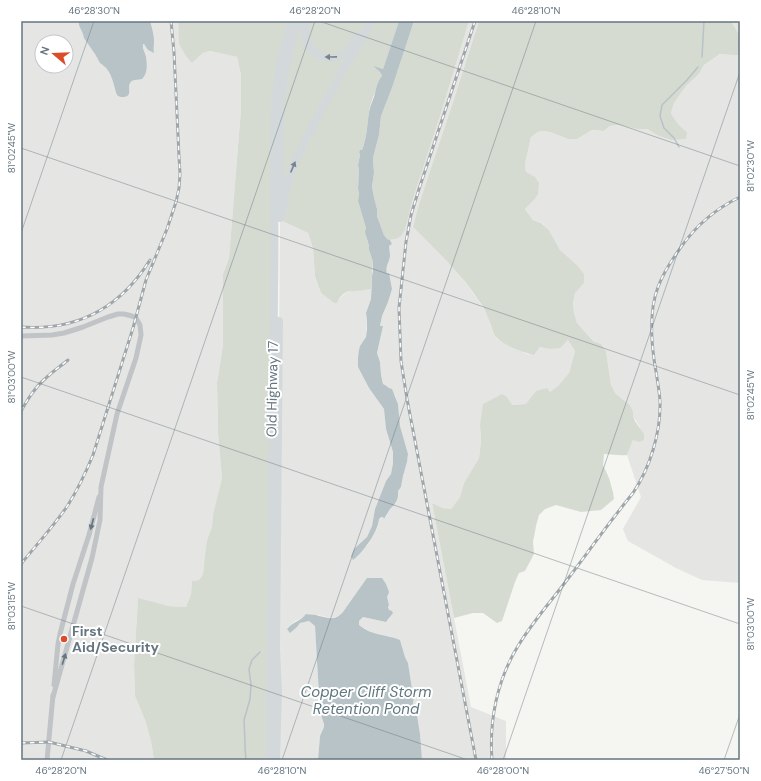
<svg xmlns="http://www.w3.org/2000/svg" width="761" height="781" viewBox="0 0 761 781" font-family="'DM Sans',sans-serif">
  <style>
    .built { fill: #e5e6e4; fill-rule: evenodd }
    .green { fill: #d6dbd2 }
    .water { fill: #b7c3c7 }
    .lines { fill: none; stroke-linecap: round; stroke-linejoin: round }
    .stream { stroke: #b7c3c7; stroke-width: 1.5 }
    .minor { stroke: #c0c4c7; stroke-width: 5 }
    .primary { stroke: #d3d8db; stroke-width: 8 }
    .rail-casing { stroke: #9fa6aa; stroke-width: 3 }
    .rail { stroke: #fff; stroke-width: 1.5; stroke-dasharray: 4.5; stroke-linecap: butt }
    .oneway { fill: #76858e }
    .oneway2 { fill: #657681 }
    .ticks { fill: none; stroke: #657681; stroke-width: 1; stroke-opacity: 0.45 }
    .poi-dot { fill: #dc4b2a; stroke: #fff; stroke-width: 1.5 }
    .labels { text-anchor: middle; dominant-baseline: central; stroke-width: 4; stroke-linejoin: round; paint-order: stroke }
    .street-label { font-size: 14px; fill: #657681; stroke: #fff }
    .poi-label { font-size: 14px; font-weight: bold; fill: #657681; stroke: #fff; text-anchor: start }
    .water-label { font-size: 15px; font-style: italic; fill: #60777e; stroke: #fff }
    .neatline { fill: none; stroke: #657681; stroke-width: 1.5 }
    .ticks-label { font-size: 10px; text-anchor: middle; fill: #657681 }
  </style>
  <rect width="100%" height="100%" fill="#f5f5f1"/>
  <!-- built -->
  <g class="built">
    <path d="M21,21H178V30L192,63L203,53L210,51L237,57L241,75V109L229,258L223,274V345L217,383L218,433L222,478L213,514L212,527L207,540L205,554L203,574L199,580L192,581L191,594L186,607L169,606L138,599L134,665L135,696L145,720L151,741L154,760H21ZM42,42H66V66H42Z"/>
    <polygon points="469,21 479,21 454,99 419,204 413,227 458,273 479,301 490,321 492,330 497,339 512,347 527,354 534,355 540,347 550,349 569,340 575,351 569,373 558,386 550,393 526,404 511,405 507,397 480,425 481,441 479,458 464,483 460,497 451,509 443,508 432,503 471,707 506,721 506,760 422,760 420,734 416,709 413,703 415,693 412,689 408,663 405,657 400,640 388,636 380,635 371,632 358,625 359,621 363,617 386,622 389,619 390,616 388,606 389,605 388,601 382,578 368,578 343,612 339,616 331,618 318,615 303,618 295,621 287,628 290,632 297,627 300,623 309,621 315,626 320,712 324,724 324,727 320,736 318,760 277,760 277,628 280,220 308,233 313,248 315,278 321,293 326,297 334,303 348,291 354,291 361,290 371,289 371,299 366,313 367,320 366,337 360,346 358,367 369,388 384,409 386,429 393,452 393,463 391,474 386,481 375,509 372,526 367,537 354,549 367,546 376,531 378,526 379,519 381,517 383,517 384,519 386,517 390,509 394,505 398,496 398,491 401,487 403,476 407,462 408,454 400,426 398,404 395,395 385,385 383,384 381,375 380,362 377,353 383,326 380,326 382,316 388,302 392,289 389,274 387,274 386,269 389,248 389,246 392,244 390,240 396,239 405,230 413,199 442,110"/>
    <polygon points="731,21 740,21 740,36"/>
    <polygon points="720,54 731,55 740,55 740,583 702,580 676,568 628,541 623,529 641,497 627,455 633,439 634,440 640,427 633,416 630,405 616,394 611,385 606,351 601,344 593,341 577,323 574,314 573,303 575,293 578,288 577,265 560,250 549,230 542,223 533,220 525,209 534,200 530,175 526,172 525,164 531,137 538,132 543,131 550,132 568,139 577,139 592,130 604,131 610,126 619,125 637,129 647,129 657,135 687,132 681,128 674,120 671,113 674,103 686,86 699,74 704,65"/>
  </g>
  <!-- green -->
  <g class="green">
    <polygon points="178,21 293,21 279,68 270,760 154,760 151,741 145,720 135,696 134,665 138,598 169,606 186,607 191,594 192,581 199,580 203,574 205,554 207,540 212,527 213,514 222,478 218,433 217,383 223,345 223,274 229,258 241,109 241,75 237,57 210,51 203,53 192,63 186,56 179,44"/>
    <path d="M299,21H399L383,69L374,67L380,72L382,76C377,87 371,100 369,112C367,125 367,138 362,150H360L359,152L360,155L358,165L359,170L358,189L359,193L358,201L366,228L367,240L369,246V250L373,262L371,289C363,290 356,292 348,291C343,294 339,297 337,303H334L326,297L321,293L315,277L313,248L308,233L280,220L281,104Z"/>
    <polygon points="414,21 469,21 442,110 413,199 405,230 401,236 396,239 390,240 387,239 384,235 377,216 377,209 374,197 372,187 374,173 373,158 379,135 381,116 392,88"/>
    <path d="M479,21H731L740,36V55H731L720,54L704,65L699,74L686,86L674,103L671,113C675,121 680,127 687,132L686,139L671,140L657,135L647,129H637L619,125L610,126L604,131L592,130L577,139H568L550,132L543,131L538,132L531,137L525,164L526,172L535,177L539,183L538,194L534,200L525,209L533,220L541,223L549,230L560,250L577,265L584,274V283L575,293L573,303L574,313L577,323L593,341L601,344L606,351L611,385L616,394L630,405L633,412V416L635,421L644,434V440L639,442L633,440L627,455C619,456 612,454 604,454L603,465L609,478L613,492L614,499L601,510L581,512L556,505L545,509L539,515L536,526L533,542L534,554L525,571L519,573L515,582L502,621L497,623L483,613H473L454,618L432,503L443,508L451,509L460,497L464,483L479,458L481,441L480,425L483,404L502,394L507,397L512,405L526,404L536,391L547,388L550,392L558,386L569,373L575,351L568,340L560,348L549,349L540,347L534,355C524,353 506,346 498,339C492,334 492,326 489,320C486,313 483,306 479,301C461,273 436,251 413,227L419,204L454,99Z"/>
  </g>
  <!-- water -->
  <g class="water">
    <path d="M79,21H150C152,28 154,35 154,42C154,46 153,49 154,53L148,50L144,44H143C142,49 145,52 146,57C147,65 148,73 142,79C138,80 132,79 130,83C127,88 133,96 124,97C120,97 120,97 117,95C113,83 112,70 100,63L95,54L84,38L83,34L79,25Z"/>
    <path d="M399,21H414L392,88L381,116L379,135L373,158L374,173L372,187L374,197L377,209V216L384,235L387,239L390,240L392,244L389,246C389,249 390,253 390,256C389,263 385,266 387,274L389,273L392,289L388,302L382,316L380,326H383L377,353L380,362L381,375L383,384L385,385L389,388L392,389L398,404L400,426L408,454L407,462L403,476L401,487L398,491V496L397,500L394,505L390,509L384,519L383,517H381L379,519C378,532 364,551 353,560L351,556L354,549L367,537L372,526L375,509L386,481L391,474L393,463V452L386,429L384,409L369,388L358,367V358L359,350L360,346L366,337L367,329V320L366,313L371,299L372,276L373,271V262L369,250V246L365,232L366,228L358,201L359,193L358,189L359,170L358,165L360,155L359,152L360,150H362C367,138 367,125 369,112C370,107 372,102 374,97C376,90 377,82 382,76L380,72L373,66L383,69Z"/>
    <path d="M367,578H382L386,584L389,592L387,597L389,605L388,607L389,610L392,611L393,613L386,622L363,617L359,621V625C372,636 386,634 400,640L405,657L408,663L412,689L415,693L413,703L416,709L420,734L422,760H318L320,736L324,727V724L320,712L315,626L309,621L300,623L297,627L290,633L287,629C294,621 301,621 306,614C310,615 315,614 319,616C330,618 335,621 343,612Z"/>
  </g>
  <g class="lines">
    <!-- stream -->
    <g class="stream">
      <polyline points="702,57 704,21"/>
      <polyline points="679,147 674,138 664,128 660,116 662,105 687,80 698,67"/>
      <polyline points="246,760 245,748 245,742 244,720 250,699 251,685 249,669 252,660 260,652"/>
    </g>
    <!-- minor -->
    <g class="minor">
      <polyline points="21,336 52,335 64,333 83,327 108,317 118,314 124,314 132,316 136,318 140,325 141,335 136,358 117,414 101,487 100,520 92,558 53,697"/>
      <polyline points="54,685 58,644 60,634 73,584 89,535 99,497"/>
      <polyline points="47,760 53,695"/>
    </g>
    <!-- primary -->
    <g class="primary">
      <path d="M306,21C305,27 304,33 306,40C310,55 330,63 344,54C350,50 354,43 357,36"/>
      <path d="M280,207C280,145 275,80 299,21"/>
      <polyline points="280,218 284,204 287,183 296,160 304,143 340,75 362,39 370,21"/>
      <path d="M270,760C272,602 272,445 274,287C275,248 274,210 274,171C274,143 273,114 277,86C279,64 285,42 293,21"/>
      <polyline points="276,760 278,692 276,649 279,321"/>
    </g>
    <defs>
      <g id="rail">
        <polyline points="475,21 419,189 411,215 406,242 399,308 401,361 407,399 476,760"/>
        <path d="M21,327C78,331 120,308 150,260"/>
        <path d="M21,411C28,399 35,387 46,378C53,371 61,366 68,360"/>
        <path d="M21,564C37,544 54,526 68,505C78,489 86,472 93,455L133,328L146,280L167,229L176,202L179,188L180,174L179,156L174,52L171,21"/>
        <polyline points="21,743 49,742 86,751 107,760"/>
        <path d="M492,760C489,721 497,680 518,646C533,621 553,599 570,576C591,548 611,520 633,493C650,468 661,432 660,401C659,387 656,373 654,359C651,337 650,308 658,287C663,274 671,261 679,250C695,226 715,209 740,197"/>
      </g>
    </defs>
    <!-- rail casing -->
    <use href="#rail" class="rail-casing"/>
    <!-- rail -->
    <use href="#rail" class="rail"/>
  </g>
  <!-- one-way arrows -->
  <defs><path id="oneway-solid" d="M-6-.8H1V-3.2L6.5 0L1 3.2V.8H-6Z"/></defs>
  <g class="oneway">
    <use href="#oneway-solid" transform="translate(331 57) rotate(179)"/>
    <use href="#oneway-solid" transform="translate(293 167) rotate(-67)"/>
  </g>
  <g class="oneway2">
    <use href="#oneway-solid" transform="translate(92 524) rotate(105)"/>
    <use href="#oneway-solid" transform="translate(64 659) rotate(-73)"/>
  </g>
  <!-- ticks -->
  <path class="ticks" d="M319,21L740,166M21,148L740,395M21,233L94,21M21,377L740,624M21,606L468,760M61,760L315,21M282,760L536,21M503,760L740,72M724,760L740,714"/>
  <!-- markers -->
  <circle class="poi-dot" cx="64" cy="639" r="4"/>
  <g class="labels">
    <!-- street labels -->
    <g class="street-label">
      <text transform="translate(272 389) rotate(-89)">Old Highway 17</text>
    </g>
    <!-- poi labels -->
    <g class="poi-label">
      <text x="72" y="631">First<tspan x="72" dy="16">Aid/Security</tspan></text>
    </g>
    <!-- water labels -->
    <g class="water-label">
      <text x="366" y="692">Copper Cliff Storm<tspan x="366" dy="17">Retention Pond</tspan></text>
    </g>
  </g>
  <!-- border -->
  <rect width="761" height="781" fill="none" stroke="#ffffff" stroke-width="44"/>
  <!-- north arrow -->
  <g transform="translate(54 54) rotate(289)"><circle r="19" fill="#ffffff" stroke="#c1c8cd"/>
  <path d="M0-3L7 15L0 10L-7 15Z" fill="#dc4b2a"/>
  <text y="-6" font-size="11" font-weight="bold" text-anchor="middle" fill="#657681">N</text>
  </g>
  <rect x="22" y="22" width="717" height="737" class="neatline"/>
  <g class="ticks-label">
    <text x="94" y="14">46°28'30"N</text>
    <text x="315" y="14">46°28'20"N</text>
    <text x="536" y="14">46°28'10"N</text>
    <text transform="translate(11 148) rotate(-90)" y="4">81°02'45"W</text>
    <text transform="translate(750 166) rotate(-90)" y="4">81°02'30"W</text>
    <text transform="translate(11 377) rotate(-90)" y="4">81°03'00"W</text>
    <text transform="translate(750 395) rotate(-90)" y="4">81°02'45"W</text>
    <text transform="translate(11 606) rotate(-90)" y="4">81°03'15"W</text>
    <text transform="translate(750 624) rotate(-90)" y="4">81°03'00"W</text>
    <text x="61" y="774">46°28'20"N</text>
    <text x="282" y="774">46°28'10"N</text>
    <text x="503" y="774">46°28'00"N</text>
    <text x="724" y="774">46°27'50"N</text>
  </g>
</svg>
